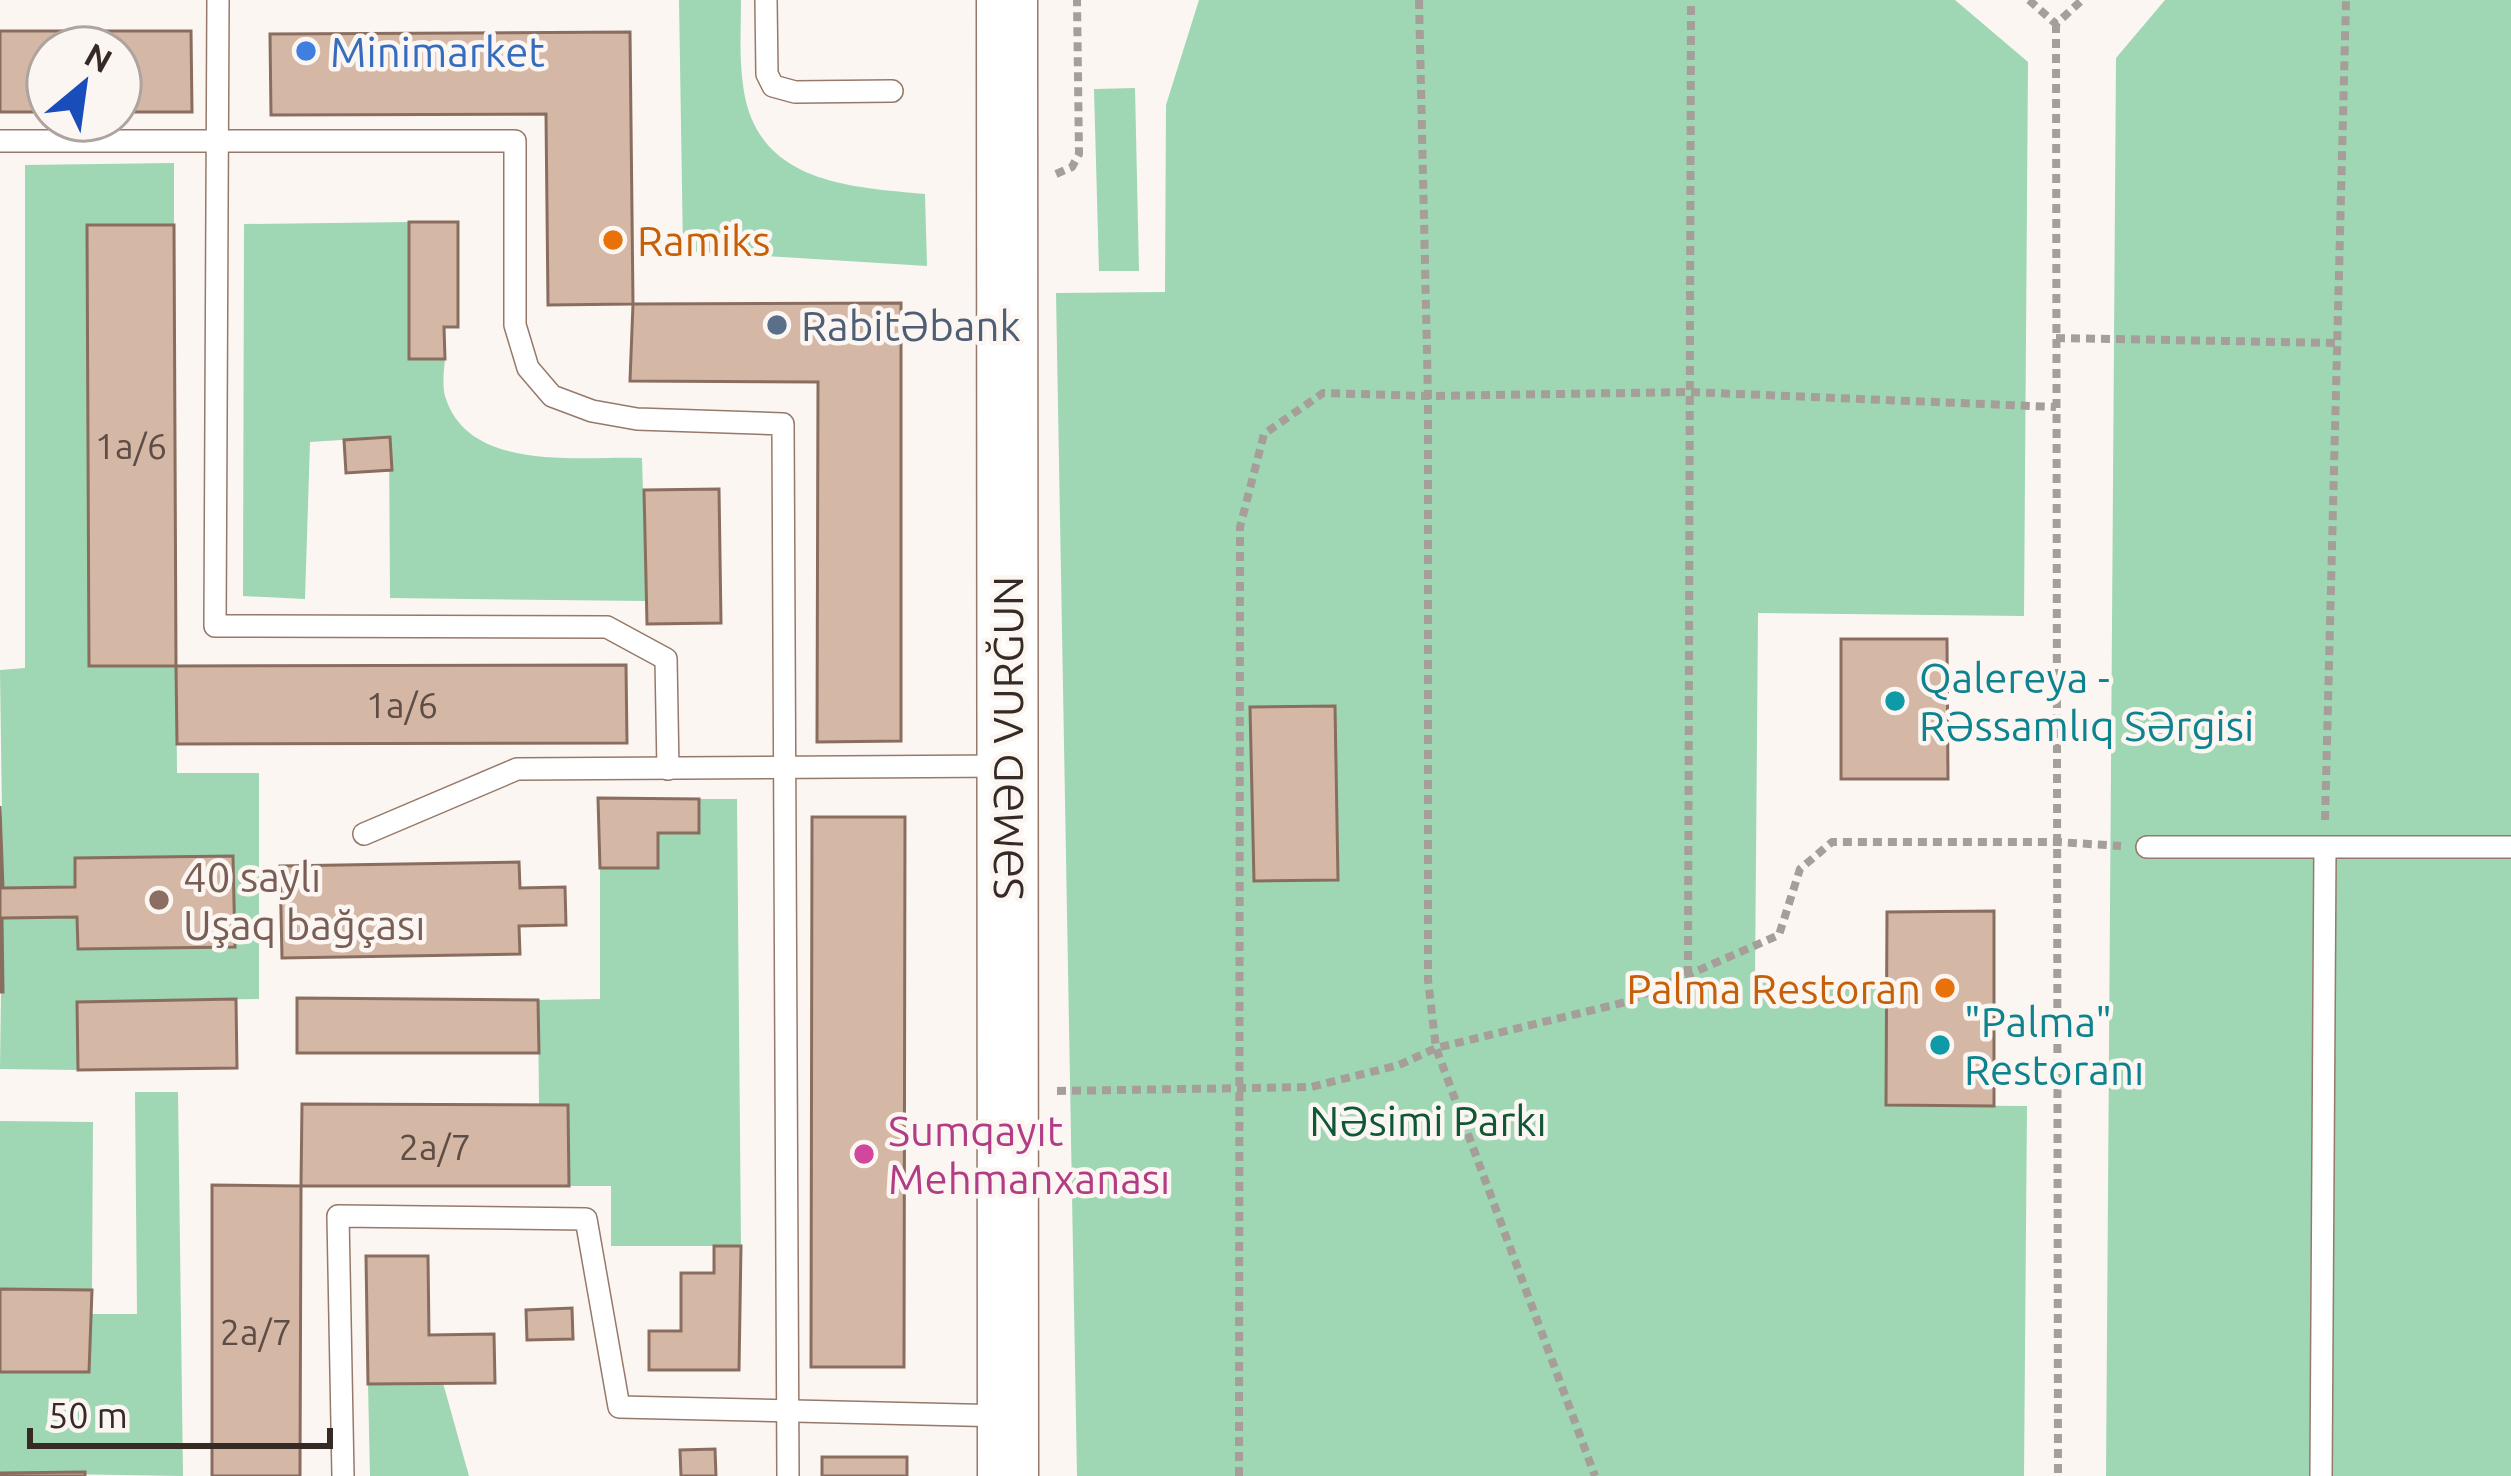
<svg xmlns="http://www.w3.org/2000/svg" width="2511" height="1476" viewBox="0 0 2511 1476" font-family="Ubuntu,sans-serif">
  <style>
    .green { fill: #9fd6b4 }
    .building { fill: #d5b7a6; stroke: #896e5f; stroke-width: 3 }
    .lines { fill: none; stroke-linecap: round; stroke-linejoin: round }
    .service-casing { stroke: #96796a; stroke-width: 24 }
    .secondary-casing { stroke: #96796a; stroke-width: 63 }
    .path { stroke: #a69e99; stroke-width: 8; stroke-dasharray: 9 6; stroke-linecap: butt }
    .service { stroke: #fff; stroke-width: 21 }
    .secondary { stroke: #fff; stroke-width: 60 }
    .shop-dot { fill: #3f7fe0; stroke: #fcf6f2; stroke-width: 4.5 }
    .food-dot { fill: #e8710a; stroke: #fcf6f2; stroke-width: 4.5 }
    .service-dot { fill: #5c6f8a; stroke: #fcf6f2; stroke-width: 4.5 }
    .culture-dot { fill: #0f9aa8; stroke: #fcf6f2; stroke-width: 4.5 }
    .education-dot { fill: #8d6e63; stroke: #fcf6f2; stroke-width: 4.5 }
    .hotel-dot { fill: #d1479c; stroke: #fcf6f2; stroke-width: 4.5 }
    .labels { text-anchor: middle; dominant-baseline: central; stroke-width: 9; stroke-linejoin: round; paint-order: stroke }
    .number-label { font-size: 36px; fill: #5e4d44 }
    .shop-label { font-size: 42px; fill: #366cbe; stroke: #fcf6f2; text-anchor: start }
    .food-label { font-size: 42px; fill: #c56008; stroke: #fcf6f2; text-anchor: start }
    .service-label { font-size: 42px; fill: #4e5e75; stroke: #fcf6f2; text-anchor: start }
    .culture-label { font-size: 42px; fill: #0d838f; stroke: #fcf6f2; text-anchor: start }
    .street-label { font-size: 42px; fill: #362a24; stroke: #fcf6f2 }
    .education-label { font-size: 42px; fill: #785e54; stroke: #fcf6f2; text-anchor: start }
    .park-label { font-size: 42px; fill: #0e5836; stroke: #fcf6f2 }
    .hotel-label { font-size: 42px; fill: #b23c85; stroke: #fcf6f2; text-anchor: start }
  </style>
  <rect width="100%" height="100%" fill="#fcf6f2"/>
  <!-- green -->
  <g class="green">
    <path d="M679,0H741C741,28 739,57 743,85C755,183 848,187 925,194L927,266L683,251Z"/>
    <polygon points="1199,0 1955,0 2028,62 2024,616 1758,613 1755,981 1887,984 1886,1105 2027,1106 2024,1476 1077,1476 1056,293 1165,292 1166,105"/>
    <polygon points="2165,0 2511,0 2511,1476 2106,1476 2116,58"/>
    <polygon points="1135,88 1139,271 1099,271 1094,89"/>
    <polygon points="174,163 174,225 87,225 89,665 176,666 177,773 259,773 259,999 78,1002 78,1070 0,1069 2,918 77,917 79,949 235,946 233,856 75,858 75,887 3,888 0,670 25,668 25,165"/>
    <path d="M409,222V358L445,359C444,370 442,385 445,396C468,473 579,456 642,458L646,601L390,598L389,437L310,442L305,599L243,596L244,224Z"/>
    <polygon points="699,799 737,799 741,1246 611,1246 611,1186 569,1186 568,1106 539,1105 538,1000 600,999 600,868 657,868 658,833 698,832"/>
    <polygon points="135,1092 178,1092 183,1476 0,1473 0,1372 89,1372 91,1314 137,1314"/>
    <polygon points="0,1121 93,1122 92,1290 0,1289"/>
    <polygon points="443,1383 469,1476 370,1476 368,1384"/>
  </g>
  <!-- building -->
  <g class="building">
    <polygon points="0,31 191,31 192,112 120,112 120,48 48,48 48,112 0,112"/>
    <polygon points="630,32 633,304 548,305 546,114 271,115 270,34"/>
    <polygon points="409,222 458,222 458,327 444,327 445,359 409,359"/>
    <polygon points="87,225 174,225 176,666 89,666"/>
    <polygon points="901,303 901,741 817,742 818,382 630,381 633,304"/>
    <polygon points="390,437 392,470 346,473 344,440"/>
    <polygon points="719,489 721,623 647,624 644,490"/>
    <polygon points="1841,639 1947,639 1948,779 1841,779"/>
    <polygon points="626,665 627,743 177,744 176,666"/>
    <polygon points="1335,706 1338,880 1254,881 1250,707"/>
    <polygon points="598,798 699,799 699,833 658,833 658,868 600,868"/>
    <polygon points="0,806 3,888 75,887 75,858 233,856 235,947 78,949 77,917 2,918 3,992 0,992"/>
    <polygon points="812,817 905,817 904,1367 811,1367"/>
    <polygon points="519,862 520,888 565,887 566,925 519,926 520,954 282,958 280,866"/>
    <polygon points="1994,911 1994,1106 1886,1105 1887,912"/>
    <polygon points="297,998 538,1000 539,1053 297,1053"/>
    <polygon points="236,999 237,1068 78,1070 77,1002"/>
    <polygon points="302,1104 568,1105 569,1186 301,1186"/>
    <polygon points="212,1185 301,1186 300,1476 212,1476"/>
    <polygon points="714,1246 741,1246 739,1370 649,1370 649,1331 681,1331 681,1273 714,1273"/>
    <polygon points="366,1256 428,1256 429,1335 494,1334 495,1383 368,1384"/>
    <polygon points="0,1289 92,1290 89,1372 0,1372"/>
    <polygon points="572,1308 573,1339 527,1340 526,1310"/>
    <polygon points="715,1449 716,1476 681,1476 680,1450"/>
    <rect x="822" y="1457" width="85" height="19"/>
    <polygon points="85,1472 85,1476 0,1476 0,1473"/>
  </g>
  <g class="lines">
    <defs>
      <g id="service">
        <polyline points="218,0 215,626 607,627 666,659 668,769"/>
        <polyline points="766,0 767,74 773,86 795,92 892,91"/>
        <polyline points="0,141 515,141 515,325 528,368 552,396 592,411 637,419 783,424 788,1476"/>
        <polyline points="364,834 517,769 1007,766"/>
        <polyline points="2147,847 2511,847"/>
        <polyline points="343,1476 338,1216 586,1219 619,1407 1007,1416"/>
        <polyline points="2321,1476 2325,848"/>
      </g>
      <polyline id="secondary" points="1007,0 1008,1476"/>
    </defs>
    <!-- service casing -->
    <use href="#service" class="service-casing"/>
    <!-- secondary casing -->
    <use href="#secondary" class="secondary-casing"/>
    <!-- path -->
    <g class="path">
      <polyline points="1419,0 1428,396 1428,980 1436,1048 1595,1476"/>
      <polyline points="2029,0 2056,24 2082,0"/>
      <polyline points="2056,24 2058,1476"/>
      <polyline points="1056,174 1072,167 1079,154 1077,0"/>
      <polyline points="2056,338 2337,343"/>
      <polyline points="2325,820 2346,0"/>
      <polyline points="1688,975 1691,0"/>
      <polyline points="1057,1091 1311,1087 1399,1065 1436,1048 1626,1002 1779,935 1800,869 1832,842 2058,842 2121,846"/>
      <polyline points="1239,1476 1240,527 1264,434 1323,393 1428,396 1690,392 2056,407"/>
    </g>
    <!-- service -->
    <use href="#service" class="service"/>
    <!-- secondary -->
    <use href="#secondary" class="secondary"/>
  </g>
  <!-- markers -->
  <circle class="shop-dot" cx="306" cy="51" r="12"/>
  <g class="food-dot">
    <circle cx="613" cy="240" r="12"/>
    <circle cx="1945" cy="988" r="12"/>
  </g>
  <circle class="service-dot" cx="777" cy="325" r="12"/>
  <g class="culture-dot">
    <circle cx="1895" cy="701" r="12"/>
    <circle cx="1940" cy="1045" r="12"/>
  </g>
  <circle class="education-dot" cx="159" cy="900" r="12"/>
  <circle class="hotel-dot" cx="864" cy="1154" r="12"/>
  <g class="labels">
    <!-- number labels -->
    <g class="number-label">
      <text x="131" y="445">1a/6</text>
      <text x="402" y="704">1a/6</text>
      <text x="435" y="1146">2a/7</text>
      <text x="256" y="1331">2a/7</text>
    </g>
    <!-- shop labels -->
    <g class="shop-label">
      <text x="330" y="51">Minimarket</text>
    </g>
    <!-- food labels -->
    <g class="food-label">
      <text x="637" y="240">Ramiks</text>
      <text x="1921" y="988" text-anchor="end">Palma Restoran</text>
    </g>
    <!-- service labels -->
    <g class="service-label">
      <text x="801" y="325">Rabitəbank</text>
    </g>
    <!-- culture labels -->
    <g class="culture-label">
      <text x="1919" y="677">Qalereya -<tspan x="1919" dy="48">Rəssamlıq Sərgisi</tspan></text>
      <text x="1964" y="1021">"Palma"<tspan x="1964" dy="48">Restoranı</tspan></text>
    </g>
    <!-- street labels -->
    <g class="street-label">
      <text transform="translate(1007 738) rotate(-90)">SƏMƏD VURĞUN</text>
    </g>
    <!-- education labels -->
    <g class="education-label">
      <text x="183" y="876">40 saylı<tspan x="183" dy="48">Uşaq bağçası</tspan></text>
    </g>
    <!-- park labels -->
    <g class="park-label">
      <text x="1428" y="1120">Nəsimi Parkı</text>
    </g>
    <!-- hotel labels -->
    <g class="hotel-label">
      <text x="888" y="1130">Sumqayıt<tspan x="888" dy="48">Mehmanxanası</tspan></text>
    </g>
  </g>
  <!-- north arrow -->
  <g transform="translate(84 84) rotate(29)"><circle r="57" fill="#fcf6f2" stroke="#ada4a0" stroke-width="3"/>
  <path d="M0-9L21 45L0 30L-21 45Z" fill="#194db9"/>
  <text y="-18" font-size="33" font-weight="bold" text-anchor="middle" fill="#362a24">N</text>
  </g>
  <!-- scale -->
  <path d="M30 1428v18h300v-18" fill="none" stroke="#362a24" stroke-width="6"/>
  <text x="48" y="1428" font-size="36" fill="#362a24" stroke="#fcf6f2" stroke-width="9" paint-order="stroke">50 m</text>
</svg>
